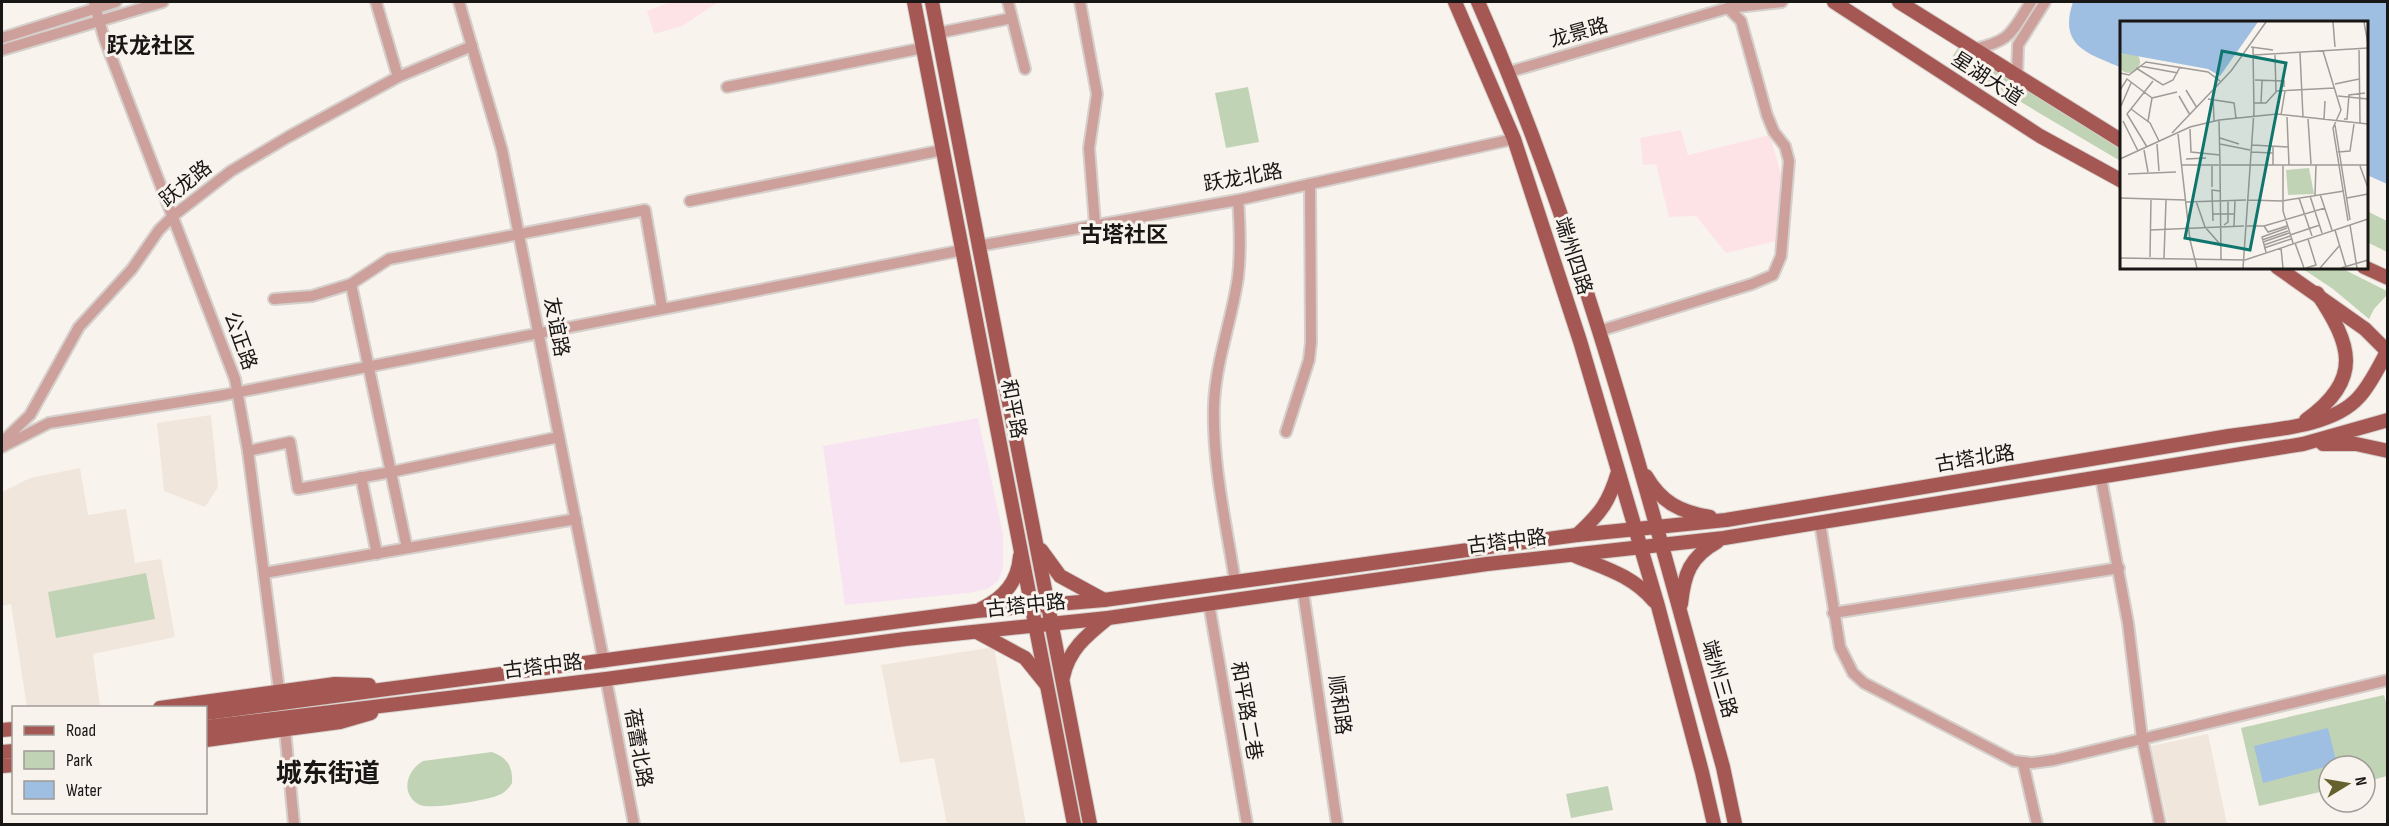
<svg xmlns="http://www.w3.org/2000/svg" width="2389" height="826" viewBox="0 0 2389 826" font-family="'Sofia Sans Condensed','Noto Sans SC',sans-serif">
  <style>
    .commercial { fill: #fee3e6 }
    .built { fill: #f1e6db }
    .medical { fill: #f8e3f2 }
    .green { fill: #c1d3b5 }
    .water { fill: #9fbfe2 }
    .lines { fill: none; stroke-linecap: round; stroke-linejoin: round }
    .minor-casing { stroke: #d5d0cb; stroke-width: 14 }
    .major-casing { stroke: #d5d0cb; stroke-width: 16 }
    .minor { stroke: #cda09c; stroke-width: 10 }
    .major { stroke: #a55753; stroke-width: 14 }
    .labels { text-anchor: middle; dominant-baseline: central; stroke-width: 6; stroke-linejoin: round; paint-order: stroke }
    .street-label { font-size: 20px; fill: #191715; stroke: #f9f3ee }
    .quarter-label { font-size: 22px; font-weight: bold; fill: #191715; stroke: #f9f3ee }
    .district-label { font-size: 26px; font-weight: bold; fill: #191715; stroke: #f9f3ee }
    .inset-road { fill: none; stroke: #9f9b97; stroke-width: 1.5 }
    .view { fill: #0f766e; fill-opacity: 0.15; stroke: #0f766e; stroke-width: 3 }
    .inset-edge { fill: none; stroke: #191715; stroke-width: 3 }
  </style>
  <rect width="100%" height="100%" fill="#f9f3ee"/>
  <!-- commercial -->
  <g class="commercial">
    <polygon points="670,2 719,2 682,26 654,34 647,11"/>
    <polygon points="1681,130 1688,155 1770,135 1782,178 1776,241 1726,253 1696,216 1669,217 1656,164 1643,165 1640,138"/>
  </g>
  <!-- built -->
  <g class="built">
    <polygon points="211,415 218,487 205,507 164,491 157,423"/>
    <polygon points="80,468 88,515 126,509 135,563 161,559 175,637 93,654 100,707 27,707 11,604 2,606 2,492 30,478"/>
    <polygon points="994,647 1026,824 947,824 934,758 900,763 881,665"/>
    <polygon points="2208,734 2227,824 2168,824 2151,746"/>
  </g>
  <!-- medical -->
  <polygon class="medical" points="978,418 1003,534 1003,568 998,581 987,589 968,593 845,605 823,446"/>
  <!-- green -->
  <g class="green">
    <polygon points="1958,48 2122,145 2122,162 1950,60"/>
    <polygon points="1248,87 1259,142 1226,148 1215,93"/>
    <polygon points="2367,211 2387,221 2387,252 2367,242"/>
    <polygon points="2300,267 2339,267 2387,291 2387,295 2374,309 2369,319 2333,289"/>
    <polygon points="146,573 155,619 56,638 48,592"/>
    <polygon points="2384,695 2388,710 2387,776 2365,782 2365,766 2329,766 2329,790 2259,806 2241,728"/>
    <path d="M492,752C508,758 513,767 512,783C509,788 505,793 499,795C489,800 430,810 420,805C399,794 407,770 423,761Z"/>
    <polygon points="1608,786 1613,810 1571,818 1566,794"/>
  </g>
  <!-- water -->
  <g class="water">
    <path d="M2073,2H2387V184L2367,175L2366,22H2122V68C2088,53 2058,47 2073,2Z"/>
    <polygon points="2328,728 2337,764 2263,783 2254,746"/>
  </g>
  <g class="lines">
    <defs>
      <g id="minor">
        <polyline points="94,2 104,38 235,379 248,451 279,690"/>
        <polyline points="376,2 398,77"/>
        <polyline points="459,2 502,150 604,662"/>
        <polyline points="1008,2 1025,69"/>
        <polyline points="1080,2 1097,94 1089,148 1095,224"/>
        <polyline points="938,33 1012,18"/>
        <polyline points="2,38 116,2"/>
        <path d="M1974,49C2012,41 2011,32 2031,2"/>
        <polyline points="2,50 163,2"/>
        <polyline points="1509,72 1728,8 1782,2"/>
        <polyline points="2017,78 2018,45 2045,2"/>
        <polyline points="727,87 923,48"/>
        <polyline points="690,201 943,150"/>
        <polyline points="978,246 1238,200 1514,139"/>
        <polyline points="351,284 407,548"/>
        <polyline points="274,299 312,296 351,284 389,259 645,210 662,308"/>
        <polyline points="1599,331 1752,284 1773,275 1781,256 1789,161 1785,146 1774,132 1767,115 1741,21 1728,8"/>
        <polyline points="1286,432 1309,360 1311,342 1310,184"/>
        <polyline points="2,442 30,415 79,327 132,269 159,230 173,216 231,171 288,137 398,77 472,46"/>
        <polyline points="2,447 49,423 224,395 963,250"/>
        <polyline points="248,451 290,442 298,489 391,472 559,437"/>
        <polyline points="361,477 377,554"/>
        <polyline points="2101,478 2128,623 2142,738 2160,824"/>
        <polyline points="1820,523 1840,647 1853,673 1864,683 2014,761 2032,763 2054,760 2388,680"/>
        <polyline points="264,573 576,519"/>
        <path d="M1235,581C1226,523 1212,463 1214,404C1216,360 1232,320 1238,277C1241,251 1240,226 1238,200"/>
        <polyline points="1303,591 1337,824"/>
        <polyline points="1209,604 1247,824"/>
        <polyline points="1833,613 2119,568"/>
        <polyline points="606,679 634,824"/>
        <polyline points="285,730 294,824"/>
        <polyline points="2023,763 2037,824"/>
      </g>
      <g id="major">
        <polyline points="914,2 1074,824"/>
        <polyline points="932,2 1090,824"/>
        <polyline points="1455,2 1514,139 1580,341 1658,606 1702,772 1714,824"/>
        <path d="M1478,2C1586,247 1651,509 1723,767L1735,824"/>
        <polyline points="1834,2 2040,136 2122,181"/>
        <polyline points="1899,2 2122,141"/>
        <polyline points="2277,267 2365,329 2388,352"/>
        <polyline points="2364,267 2388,278"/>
        <path d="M2306,420C2364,379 2351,344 2317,293"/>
        <polyline points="2323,444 2356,444 2388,451"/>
        <path d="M1646,476C1661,502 1680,512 1710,517"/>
        <path d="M1577,535C1601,513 1609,502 1618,472"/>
        <polyline points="1041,550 1060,576 1104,600"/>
        <path d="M1573,555C1604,568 1632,575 1654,601"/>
        <path d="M1681,604C1684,574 1690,557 1717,542"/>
        <path d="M981,609C1004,598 1018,582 1020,556"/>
        <polyline points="977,632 1025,658 1046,684"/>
        <path d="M1063,677C1069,649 1087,635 1108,618"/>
        <polyline points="160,708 335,684 369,685"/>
        <path d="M206,713L976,611L1104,600L1577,535L1726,520L2229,436C2267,430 2332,428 2359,397C2371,384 2379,366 2388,350"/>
        <polyline points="206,727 606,679 905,639 1108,618 1487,564 1724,538 2303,444 2388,420"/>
        <polyline points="2,730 14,729"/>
        <polyline points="206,740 340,722 371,713"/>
        <polyline points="2,752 14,751"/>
        <polyline points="2,766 14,765"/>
      </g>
    </defs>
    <!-- minor casing -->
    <use href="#minor" class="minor-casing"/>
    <!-- major casing -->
    <use href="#major" class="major-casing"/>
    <!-- minor -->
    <use href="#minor" class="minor"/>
    <!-- major -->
    <use href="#major" class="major"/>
  </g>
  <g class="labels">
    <!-- street labels -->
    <g class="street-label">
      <text transform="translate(1579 33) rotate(-16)">龙景路</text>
      <text transform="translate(1987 79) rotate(33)">星湖大道</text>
      <text transform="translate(1243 178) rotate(-10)">跃龙北路</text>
      <text transform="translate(186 184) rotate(-39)">跃龙路</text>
      <text transform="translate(1573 256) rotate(72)">端州四路</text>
      <text transform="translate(556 327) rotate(79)">友谊路</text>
      <text transform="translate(240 341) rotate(70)">公正路</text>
      <text transform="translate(1013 409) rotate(79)">和平路</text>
      <text transform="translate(1975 459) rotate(-9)">古塔北路</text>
      <text transform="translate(1507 542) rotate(-7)">古塔中路</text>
      <text transform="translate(1026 606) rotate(-6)">古塔中路</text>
      <text transform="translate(543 667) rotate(-7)">古塔中路</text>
      <text transform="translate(1719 679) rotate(74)">端州三路</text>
      <text transform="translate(1339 705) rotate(82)">顺和路</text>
      <text transform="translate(1246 711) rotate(80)">和平路二巷</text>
      <text transform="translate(638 748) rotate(80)">蓓蕾北路</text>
    </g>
    <!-- quarter labels -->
    <g class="quarter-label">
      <text x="151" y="46">跃龙社区</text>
      <text x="1124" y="235">古塔社区</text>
    </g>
    <!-- district labels -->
    <g class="district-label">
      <text x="328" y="774">城东街道</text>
    </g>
  </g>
  <!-- overview -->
  <g transform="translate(2120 21)">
    <rect width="248" height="248" fill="#f9f3ee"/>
    <path d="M-2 41a11 11 0 1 1 22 0a11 11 0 1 1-22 0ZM189,147L194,173L168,174L166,149Z" fill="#c1d3b5"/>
    <path d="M0,1H138L100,55L88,48L0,32Z" fill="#9fbfe2"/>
    <path class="inset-road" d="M213,1L215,26M244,1L248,23M131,26L153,29M239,27L240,102M203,30L221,89L213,107L228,200M180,32L183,96M134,34L248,27M20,45L58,52M16,47L43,64L53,59L60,46M0,52L9,54L26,41L88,51L100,60M135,59L164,60V66M215,63L239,58M0,69L7,58L32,77M66,69L77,87M156,70L214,67M93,73L94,100M59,75L70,94M218,75L248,78M32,77L57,71M88,78L114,82L116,97M134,82H146L156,71L155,34M141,82L142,60M1,85L11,62M11,88L30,102L39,120M161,94L165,70M167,96L169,144M188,98L191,143M204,98L205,80M224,98H227L229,74L245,72M3,100L18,130M28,100L32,77M99,100L100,143M215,104L230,199M70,108L71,131L100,134M52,112L111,50L146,1M58,113L70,219L77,247M100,117L119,123M37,123L39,150M100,123L130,129M132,124L169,126M27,126L7,93L33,60M24,129L28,151M131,131L153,132M218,131L230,130L234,103M0,138L70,106L99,99L157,93L248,103M66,138L86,137M62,144H248M153,144V125M92,145V166M100,145L101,238M163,145V190L173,222M240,145L248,167M8,153L56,151M200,173L212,209M195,174L196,144M190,175L202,212M0,177L65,179M179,177L192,215M227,177L248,173M128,179L162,180L224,170M76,180L85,206L99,222M66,181L126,179M93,193H115M93,200L92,169L100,170M104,204L108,201V179M230,204L237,247M114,205L115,179M127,205H144L205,187M144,205L148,211L167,205M30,209L124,205M215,209L226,246M170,214L200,204M142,219L168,210M143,221L169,212M175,222L184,247M144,224L170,215M144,227L171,218M161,227L163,247M146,231L142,216L167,207M30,236L31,178M0,237L125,239L248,198M44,237L46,179M123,247L134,90L133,27M186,247L196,244L188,218M200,247L220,224M221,247L248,239"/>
    <path class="view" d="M102,30L166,42L130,229L65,217Z"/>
    <rect width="248" height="248" class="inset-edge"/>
  </g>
  <!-- border -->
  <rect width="2389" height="826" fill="none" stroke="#191715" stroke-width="6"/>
  <!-- legend -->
  <rect x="12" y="706" width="195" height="108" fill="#f9f3ee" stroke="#9f9b97" stroke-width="1.5"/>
  <rect x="24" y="726" width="30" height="9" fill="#a55753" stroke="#9f9b97" stroke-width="1.5"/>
  <text x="66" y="736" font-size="18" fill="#191715">Road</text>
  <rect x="24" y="751" width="30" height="18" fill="#c1d3b5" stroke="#9f9b97" stroke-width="1.5"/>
  <text x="66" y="766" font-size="18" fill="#191715">Park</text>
  <rect x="24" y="781" width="30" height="18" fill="#9fbfe2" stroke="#9f9b97" stroke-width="1.5"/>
  <text x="66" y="796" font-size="18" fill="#191715">Water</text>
  <!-- north arrow -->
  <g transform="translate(2347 784) rotate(79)"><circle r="28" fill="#f9f3ee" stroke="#9f9b97" stroke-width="1.5"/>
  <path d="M0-4.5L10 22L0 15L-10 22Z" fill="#65622e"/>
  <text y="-9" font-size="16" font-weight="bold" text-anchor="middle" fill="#191715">N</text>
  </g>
</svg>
